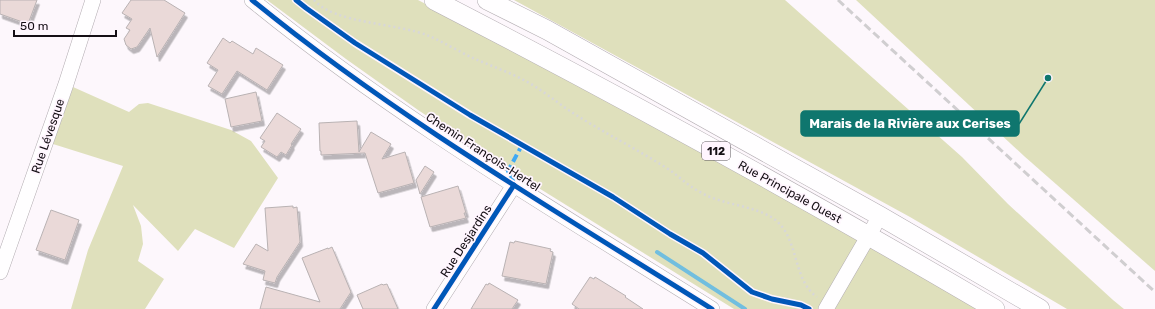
<svg xmlns="http://www.w3.org/2000/svg" width="1155" height="309" viewBox="0 0 1155 309" font-family="Rubik,sans-serif">
  <style>
    .green { fill: #dfe0bc }
    .lines { fill: none; stroke-linecap: round; stroke-linejoin: round }
    .stream { stroke: #71bedf; stroke-width: 4 }
    .building { fill: #ead9d8; stroke: #b9b2b3; filter: url(#shadow) }
    .minor-casing { stroke: #b3adb2; stroke-width: 16 }
    .major-casing { stroke: #b3adb2; stroke-width: 20 }
    .path { stroke: #d8d7d8; stroke-width: 2.5; stroke-dasharray: 2 3; stroke-linecap: butt }
    .minor { stroke: #fffeff; stroke-width: 15 }
    .major { stroke: #fffeff; stroke-width: 19 }
    .rail { stroke: #d0ced0; stroke-width: 3; stroke-dasharray: 8 4; stroke-linecap: butt }
    .quiet { stroke: #3fa9f5; stroke-width: 4; stroke-dasharray: 8 4; stroke-linecap: butt }
    .cycleway-casing { stroke: #fff5fe; stroke-width: 8 }
    .cycleway { stroke: #0057b8; stroke-width: 5 }
    .labels { text-anchor: middle; dominant-baseline: central; stroke-width: 3.5; stroke-linejoin: round; paint-order: stroke }
    .shield { fill: #fff5fe; stroke: #5b545b; stroke-width: 1 }
    .shield-label { font-size: 11px; font-weight: bold; fill: #150f15 }
    .street-label { font-size: 12px; fill: #150f15; stroke: #fff5fe }
    .leader { fill: none; stroke: #0f766e; stroke-width: 1.5 }
    .callout-dot { fill: #0f766e; stroke: #fff5fe; stroke-width: 1.5 }
    .callout { fill: #0f766e; stroke: #0f766e; stroke-width: 1.5 }
    .callout-label { font-size: 13px; text-anchor: middle; font-weight: bold; fill: #fff }
  </style>
  <defs>
    <filter id="shadow"><feDropShadow dx="2.5" dy="4.5" stdDeviation="0" flood-color="#0004"/></filter>
  </defs>
  <rect width="100%" height="100%" fill="#fdf7fc"/>
  <!-- green -->
  <g class="green">
    <polygon points="267,0 418,0 643,116 977,309 734,309 503,166 418,110 346,59"/>
    <polygon points="514,0 785,0 962,157 1008,204 1113,300 1124,309 1067,309 910,217"/>
    <polygon points="856,0 1155,0 1155,271 1024,156"/>
    <polygon points="73,87 129,112 139,104 148,103 231,130 251,141 278,178 234,248 195,229 178,251 133,205 141,226 143,244 138,261 164,279 145,309 71,309 88,250 123,166 53,144"/>
  </g>
  <g class="lines">
    <!-- stream -->
    <polyline class="stream" points="657,252 745,309"/>
  </g>
  <!-- building -->
  <g class="building">
    <polygon points="0,0 37,0 28,24 0,14"/>
    <polygon points="131,0 164,0 185,13 157,57 150,28 137,47 131,49 126,45 124,39 130,30 126,28 132,19 122,13"/>
    <polygon points="223,38 230,43 232,41 253,54 256,48 283,65 267,90 237,71 222,94 208,86 218,70 207,63"/>
    <polygon points="256,92 262,121 231,127 225,99"/>
    <polygon points="277,113 301,129 291,144 292,145 286,155 281,152 277,157 261,147 265,141 260,138"/>
    <polygon points="357,121 359,152 371,132 391,144 382,159 405,152 414,183 378,193 365,153 321,155 321,151 320,151 319,123"/>
    <polygon points="425,166 434,172 420,194 416,180"/>
    <polygon points="458,186 466,213 464,213 466,218 430,227 421,197"/>
    <polygon points="293,206 293,208 297,207 300,242 277,277 275,283 263,280 265,271 243,264 256,244 268,251 265,208"/>
    <polygon points="51,210 79,220 65,260 36,250"/>
    <polygon points="515,241 551,249 550,251 553,252 546,284 502,276 510,242 514,243"/>
    <polygon points="332,247 351,292 340,309 260,309 266,287 320,302 302,258 328,248 328,249"/>
    <polygon points="590,277 594,279 595,277 626,296 625,297 643,309 579,309 572,304"/>
    <polygon points="489,283 518,300 512,309 471,309 486,284 488,285"/>
    <polygon points="382,284 383,285 387,284 398,309 363,309 357,295"/>
  </g>
  <g class="lines">
    <defs>
      <g id="minor">
        <path d="M252,0C395,117 556,211 712,309"/>
        <polyline points="0,272 66,84 93,0"/>
        <polyline points="434,309 514,185"/>
        <polyline points="826,309 880,216"/>
      </g>
      <g id="major">
        <path d="M434,0C624,98 811,201 995,309"/>
        <polyline points="487,0 547,30 880,216 1040,309"/>
      </g>
    </defs>
    <!-- minor casing -->
    <use href="#minor" class="minor-casing"/>
    <!-- major casing -->
    <use href="#major" class="major-casing"/>
    <!-- path -->
    <path class="path" d="M314,0C334,24 399,23 429,36C445,43 460,52 475,59C494,67 514,74 531,84C546,93 559,104 573,113C604,133 637,149 668,169C679,176 688,186 700,192C722,205 751,205 771,217C800,234 791,279 817,297"/>
    <!-- minor -->
    <use href="#minor" class="minor"/>
    <!-- major -->
    <use href="#major" class="major"/>
    <!-- rail -->
    <polyline class="rail" points="838,0 1155,292"/>
    <!-- quiet -->
    <polyline class="quiet" points="514,183 508,171 522,145"/>
    <defs>
      <g id="cycleway">
        <path d="M252,0C395,117 556,211 712,309"/>
        <polyline points="296,0 306,8 355,43 470,115 613,197 670,234 703,253 752,292 772,299 801,305 809,309"/>
        <polyline points="434,309 514,185"/>
      </g>
    </defs>
    <!-- cycleway casing -->
    <use href="#cycleway" class="cycleway-casing"/>
    <!-- cycleway -->
    <use href="#cycleway" class="cycleway"/>
  </g>
  <g class="labels">
    <!-- shield labels -->
    <rect class="shield" x="702" y="142" width="28" height="18" rx="3"/>
    <g class="shield-label">
      <text x="716" y="151">112</text>
    </g>
    <!-- street labels -->
    <g class="street-label">
      <text transform="translate(48 136) rotate(-71)">Rue Lévesque</text>
      <text transform="translate(483 152) rotate(33)">Chemin François-Hertel</text>
      <text transform="translate(790 192) rotate(29)">Rue Principale Ouest</text>
      <text transform="translate(466 241) rotate(-57)">Rue Desjardins</text>
    </g>
  </g>
  <!-- callouts -->
  <path class="leader" d="M1048 78L1019 124"/>
  <circle class="callout-dot" cx="1048" cy="78" r="4"/>
  <rect class="callout" x="801" y="111" width="218" height="25" rx="4"/>
  <g class="callout-label">
    <text x="910" y="128">Marais de la Rivière aux Cerises</text>
  </g>
  <!-- scale -->
  <path d="M14 30v6h102v-6" fill="none" stroke="#150f15" stroke-width="2"/>
  <text x="20" y="30" font-size="12" fill="#150f15" stroke="#fff5fe" stroke-width="3" paint-order="stroke">50 m</text>
</svg>
